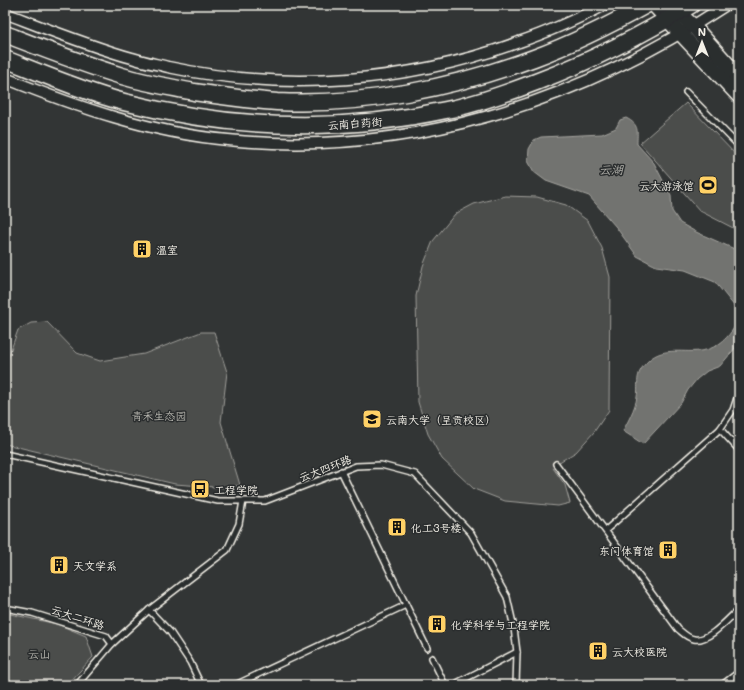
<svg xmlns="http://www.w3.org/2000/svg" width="744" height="690" viewBox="0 0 744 690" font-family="Mali,'LXGW WenKai TC',sans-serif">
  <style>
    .green { fill: #4b4d4c; stroke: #a09f9a }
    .water { fill: #727370; stroke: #a6a5a0 }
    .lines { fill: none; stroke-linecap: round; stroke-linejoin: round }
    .service-casing { stroke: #f4f1e8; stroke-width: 8 }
    .minor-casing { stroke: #f4f1e8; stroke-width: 13 }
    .secondary-casing { stroke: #f4f1e8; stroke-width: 17 }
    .primary-casing { stroke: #f4f1e8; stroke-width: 19 }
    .service { stroke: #2a2d2e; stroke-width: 5 }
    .minor { stroke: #2a2d2e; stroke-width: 10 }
    .secondary { stroke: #2a2d2e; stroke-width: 14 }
    .primary { stroke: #2a2d2e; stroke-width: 16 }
    .labels { text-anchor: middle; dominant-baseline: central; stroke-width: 3; stroke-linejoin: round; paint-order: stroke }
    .street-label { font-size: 11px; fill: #f4f1e8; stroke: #2a2d2e }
    .poi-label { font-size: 11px; fill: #f4f1e8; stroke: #2a2d2e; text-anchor: start }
    .park-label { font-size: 11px; fill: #b9b8b1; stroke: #2a2d2e }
    .water-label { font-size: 12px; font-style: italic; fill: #b3b2ac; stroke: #2a2d2e }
  </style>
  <rect width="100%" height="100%" fill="#323535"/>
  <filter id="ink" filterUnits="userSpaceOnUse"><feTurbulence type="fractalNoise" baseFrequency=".025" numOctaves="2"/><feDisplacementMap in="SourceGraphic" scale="8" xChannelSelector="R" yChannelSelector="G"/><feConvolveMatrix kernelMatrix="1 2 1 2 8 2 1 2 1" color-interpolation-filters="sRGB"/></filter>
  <g filter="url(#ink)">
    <!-- green -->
    <g class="green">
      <polygon points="686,103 739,158 739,231 700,211 640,143"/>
      <polygon points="505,196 537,197 566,205 588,221 602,248 610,277 609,410 594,432 576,452 556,464 553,468 565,485 570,503 558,506 505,501 474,489 442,459 428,434 418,402 416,296 423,266 433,241 455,214 474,204"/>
      <polygon points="47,322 77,353 100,361 144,354 201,332 214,332 227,372 221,422 240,485 228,488 175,484 5,444 5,366 18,330 31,323"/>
      <polygon points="5,613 57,624 86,636 93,657 67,685 5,685"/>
    </g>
    <!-- water -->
    <g class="water">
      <path d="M626,118C640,125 637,131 637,144L654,163L671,196L672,211L680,223L696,232L739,251V312L715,282L685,270L656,266L637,256L616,227L589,196L546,181L534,172L528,161L529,149L534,140L541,137L602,134L616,128L620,120Z"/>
      <path d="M739,317V342L736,347L720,366L707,371L697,379L688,390L681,403L643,444L623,431C628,421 635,409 637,397C639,383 634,376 646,363C661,346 680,353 700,351C719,349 733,334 739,317Z"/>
    </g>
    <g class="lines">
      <defs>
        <g id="service">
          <polyline points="686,92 739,146"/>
          <polyline points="720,429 733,410 739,392"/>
          <polyline points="5,454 218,501 265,501 356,466 381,465 415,474 471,533 507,597 514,628 517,652 516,685"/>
          <path d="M556,464L678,629C683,633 687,638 694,639C709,642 728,619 739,609"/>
          <polyline points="341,471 427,648"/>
          <polyline points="606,530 720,429 739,450"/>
          <polyline points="5,608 32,613 106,636 112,644 77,685"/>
          <polyline points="149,610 170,632 190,662 201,685"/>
          <polyline points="112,644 149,610 227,550 239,524 243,501"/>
          <polyline points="432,658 445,685"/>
          <polyline points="235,685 406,605"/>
          <polyline points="453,685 517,652"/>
          <polyline points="722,685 739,672"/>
        </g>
        <g id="minor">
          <path d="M5,13C47,29 89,46 132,58C144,62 156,64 168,67C285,92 407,83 519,42C549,32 577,19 605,5"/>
          <path d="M5,78C77,107 151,133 228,140C408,158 577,103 726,5"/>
        </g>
        <g id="secondary">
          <polyline points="654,5 739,96"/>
          <polyline points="670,5 693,26 739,77"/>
        </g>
        <g id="primary">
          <path d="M5,34C44,49 82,64 122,76C145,83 170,87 194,92C221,96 249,100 277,102C363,106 453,88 534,58C572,44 610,25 646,5"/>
          <path d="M5,59C43,74 85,92 124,102C230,129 339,133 446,110C477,104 507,93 536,82C591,61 641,36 691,5"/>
        </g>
      </defs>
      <!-- service casing -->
      <use href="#service" class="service-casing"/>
      <!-- minor casing -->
      <use href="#minor" class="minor-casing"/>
      <!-- secondary casing -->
      <use href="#secondary" class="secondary-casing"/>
      <!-- primary casing -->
      <use href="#primary" class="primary-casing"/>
      <!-- service -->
      <use href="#service" class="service"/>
      <!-- minor -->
      <use href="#minor" class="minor"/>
      <!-- secondary -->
      <use href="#secondary" class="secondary"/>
      <!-- primary -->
      <use href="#primary" class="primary"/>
    </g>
  </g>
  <!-- icons -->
  <defs>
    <symbol id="stadium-square" viewBox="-11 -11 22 22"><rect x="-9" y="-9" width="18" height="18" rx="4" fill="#ffd166" stroke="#2a2d2e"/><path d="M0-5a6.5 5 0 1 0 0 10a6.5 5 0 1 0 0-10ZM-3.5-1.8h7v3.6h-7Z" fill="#111"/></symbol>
    <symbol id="building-square" viewBox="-11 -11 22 22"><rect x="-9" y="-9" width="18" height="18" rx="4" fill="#ffd166" stroke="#2a2d2e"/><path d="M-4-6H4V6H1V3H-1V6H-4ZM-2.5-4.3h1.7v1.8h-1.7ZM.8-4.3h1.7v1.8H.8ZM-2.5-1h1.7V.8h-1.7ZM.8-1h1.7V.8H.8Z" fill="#111"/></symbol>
    <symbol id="university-square" viewBox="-11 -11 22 22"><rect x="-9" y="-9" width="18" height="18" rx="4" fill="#ffd166" stroke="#2a2d2e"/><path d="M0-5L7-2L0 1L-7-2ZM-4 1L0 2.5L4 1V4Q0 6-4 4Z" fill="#111"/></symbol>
    <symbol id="bus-square" viewBox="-11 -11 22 22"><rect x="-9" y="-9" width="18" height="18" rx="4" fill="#ffd166" stroke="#2a2d2e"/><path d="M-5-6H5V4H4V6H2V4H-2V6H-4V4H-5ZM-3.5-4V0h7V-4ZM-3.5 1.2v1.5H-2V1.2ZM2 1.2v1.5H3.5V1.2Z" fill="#111"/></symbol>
  </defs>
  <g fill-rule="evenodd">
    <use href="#stadium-square" x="697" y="174" width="22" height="22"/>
    <use href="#building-square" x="131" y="238" width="22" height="22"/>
    <use href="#university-square" x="361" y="408" width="22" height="22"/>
    <use href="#bus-square" x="189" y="478" width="22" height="22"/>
    <use href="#building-square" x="386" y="516" width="22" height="22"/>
    <use href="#building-square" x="657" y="539" width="22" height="22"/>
    <use href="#building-square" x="48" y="554" width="22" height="22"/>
    <use href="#building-square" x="426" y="613" width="22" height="22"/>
    <use href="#building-square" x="587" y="640" width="22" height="22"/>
  </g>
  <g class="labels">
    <!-- street labels -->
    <g class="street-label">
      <text transform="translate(355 123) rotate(-4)">云南白药街</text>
      <text transform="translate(325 468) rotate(-21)">云大四环路</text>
      <text transform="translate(78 617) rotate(18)">云大二环路</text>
    </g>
    <!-- poi labels -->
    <g class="poi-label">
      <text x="694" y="185" text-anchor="end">云大游泳馆</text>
      <text x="156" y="249">温室</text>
      <text x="386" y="419">云南大学（呈贡校区）</text>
      <text x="214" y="489">工程学院</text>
      <text x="411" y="527">化工3号楼</text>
      <text x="654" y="550" text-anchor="end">东门体育馆</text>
      <text x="73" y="565">天文学系</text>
      <text x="451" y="624">化学科学与工程学院</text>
      <text x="612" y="651">云大校医院</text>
    </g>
    <!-- park labels -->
    <g class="park-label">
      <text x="159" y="415">青禾生态园</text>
      <text x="39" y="653">云山</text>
    </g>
    <!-- water labels -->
    <g class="water-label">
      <text x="611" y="169">云湖</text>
    </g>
  </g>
  <!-- margin -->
  <rect width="744" height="690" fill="none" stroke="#2a2d2e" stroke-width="20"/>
  <rect x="10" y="10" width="724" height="670" fill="none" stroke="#f4f1e8" stroke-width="1.5" filter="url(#ink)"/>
  <!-- north arrow -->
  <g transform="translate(702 42)" stroke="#2a2d2e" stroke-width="3" paint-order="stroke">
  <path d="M0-3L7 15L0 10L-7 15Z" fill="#f4f1e8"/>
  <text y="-6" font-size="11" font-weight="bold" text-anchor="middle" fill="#f4f1e8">N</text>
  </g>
</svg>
